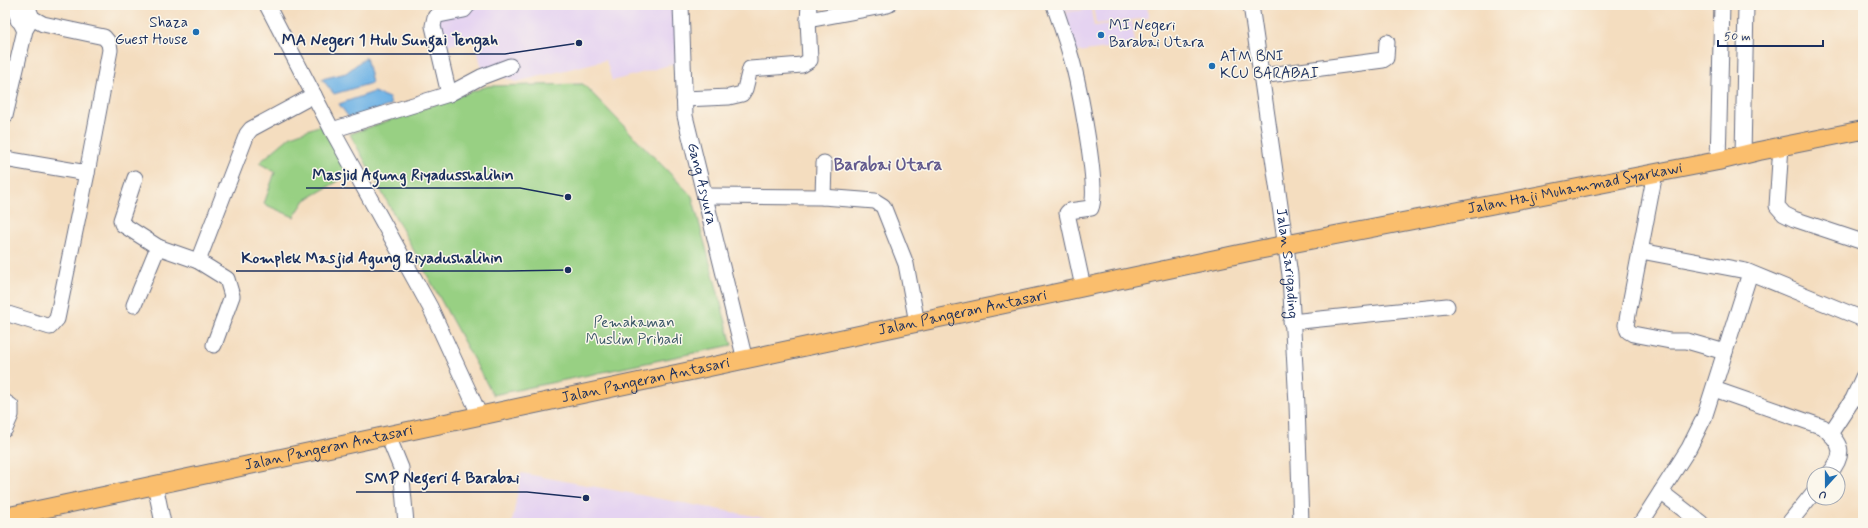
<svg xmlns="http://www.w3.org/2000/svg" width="1868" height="528" viewBox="0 0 1868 528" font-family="Mynerve,sans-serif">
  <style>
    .built { fill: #e5d3f1 }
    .green { fill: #98d083; stroke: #5a8070 }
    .water { fill: #70b3e5; stroke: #4671a2 }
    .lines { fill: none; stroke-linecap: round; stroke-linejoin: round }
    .minor-casing { stroke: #676c80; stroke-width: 17 }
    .major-casing { stroke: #676c80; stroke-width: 20 }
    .minor { stroke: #fff; stroke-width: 15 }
    .major { stroke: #fabe6d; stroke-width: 18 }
    .poi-dot { fill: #1f6fb2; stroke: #fbf7ec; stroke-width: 1.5 }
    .labels { text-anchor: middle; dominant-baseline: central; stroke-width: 3; stroke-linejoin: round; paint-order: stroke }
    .poi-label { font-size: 15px; fill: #1b2f5e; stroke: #fbf7ec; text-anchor: start }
    .street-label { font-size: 15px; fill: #1b2f5e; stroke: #fbf7ec }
    .park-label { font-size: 15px; fill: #3a5767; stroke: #fbf7ec }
    .quarter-label { font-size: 17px; font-weight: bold; fill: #625a8e; stroke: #fbf7ec }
    .leader { fill: none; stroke: #1b2f5e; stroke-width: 1.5 }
    .callout-dot { fill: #1b2f5e; stroke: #fbf7ec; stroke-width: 1.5 }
    .callout-label { font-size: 16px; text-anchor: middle; font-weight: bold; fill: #1b2f5e; stroke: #fbf7ec; stroke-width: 3; stroke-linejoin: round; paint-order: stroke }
  </style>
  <rect width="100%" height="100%" fill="#fbf7ec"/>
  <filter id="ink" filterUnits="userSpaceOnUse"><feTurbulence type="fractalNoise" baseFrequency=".025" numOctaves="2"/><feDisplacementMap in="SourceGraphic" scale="8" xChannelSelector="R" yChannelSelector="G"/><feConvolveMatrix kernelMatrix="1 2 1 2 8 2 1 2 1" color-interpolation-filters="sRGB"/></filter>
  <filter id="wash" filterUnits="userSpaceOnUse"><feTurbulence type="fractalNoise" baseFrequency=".012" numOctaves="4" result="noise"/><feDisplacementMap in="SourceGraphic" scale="16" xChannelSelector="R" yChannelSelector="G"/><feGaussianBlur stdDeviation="0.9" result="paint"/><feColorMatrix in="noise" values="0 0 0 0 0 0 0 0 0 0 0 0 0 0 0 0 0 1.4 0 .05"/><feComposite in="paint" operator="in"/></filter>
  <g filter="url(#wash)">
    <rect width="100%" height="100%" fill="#f4ddbf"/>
    <!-- built -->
    <g class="built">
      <polygon points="476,5 680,5 684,61 612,81 606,60 516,82 482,69 475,40 440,47 433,15"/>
      <polygon points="1059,5 1147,5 1149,18 1096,24 1093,7 1060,12"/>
      <polygon points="1091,9 1094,26 1132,21 1135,44 1071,53 1066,12"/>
      <polygon points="521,473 791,523 512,523"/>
    </g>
    <!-- green -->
    <g class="green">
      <polygon points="583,84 692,196 732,345 493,395 350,134 488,86"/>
      <polygon points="321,125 349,175 305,200 294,217 264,204 275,172 259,163 291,136"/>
    </g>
    <!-- water -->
    <g class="water">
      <polygon points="366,57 372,83 334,94 322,79 346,73"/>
      <polygon points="374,92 389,98 391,105 350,119 339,104"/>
    </g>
  </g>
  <g filter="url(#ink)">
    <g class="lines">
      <defs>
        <g id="minor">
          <polyline points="12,5 24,29"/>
          <polyline points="267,5 332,130 430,307 480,416"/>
          <path id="s1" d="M681,5L685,116L745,360"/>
          <polyline points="809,5 808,20 888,5"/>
          <path d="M1054,5C1060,22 1066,40 1071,57C1078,81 1100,189 1091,208L1069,211L1067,213L1083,287"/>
          <path id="s2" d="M1251,5L1290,275L1297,405L1301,523"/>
          <polyline points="18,20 32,18 43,24 104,37 109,43 110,50 87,173"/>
          <polyline points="1261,76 1383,60 1386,58 1387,42"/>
          <polyline points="449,94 433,26 435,17 439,15 464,10 468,5"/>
          <polyline points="684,99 729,97 742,94 745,89 750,69 802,65 810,60 808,20"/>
          <polyline points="5,116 25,30 32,18 27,5"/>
          <polyline points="332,130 449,94 481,77 510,66"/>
          <polyline points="1781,146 1777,206 1784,214 1794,219 1863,242"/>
          <polyline points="1743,155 1746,5"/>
          <polyline points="5,159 87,173 57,319 50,327 5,313"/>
          <polyline points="1718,161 1722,5"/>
          <polyline points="1655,173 1626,325 1628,331 1633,334 1670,341 1687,341 1725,352"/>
          <polyline points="135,178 121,220 122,224 158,247"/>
          <polyline points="705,196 823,197 824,163"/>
          <polyline points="823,197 875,201 883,206 906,264 917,323"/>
          <polyline points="1641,251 1746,271 1863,319"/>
          <polyline points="134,305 158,247 198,261"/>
          <polyline points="1291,322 1447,306"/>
          <polyline points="214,345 232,296 227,279 198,261 247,134 251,129 314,95"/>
          <path d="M1714,389L1823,427C1841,443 1847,453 1829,474"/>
          <polyline points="5,402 11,406 11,415 5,429"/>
          <polyline points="1830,434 1853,399 1863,377"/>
          <polyline points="388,436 401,468 406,523"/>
          <polyline points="155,485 163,523"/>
          <polyline points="1661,492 1701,523"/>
          <polyline points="1641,523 1689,448 1704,418 1750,273"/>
          <polyline points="1789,523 1814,492"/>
        </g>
        <g id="major">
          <path id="s3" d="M5,517L1258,250L1718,161L1759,151L1863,130"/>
        </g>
      </defs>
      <!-- minor casing -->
      <use href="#minor" class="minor-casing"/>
      <!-- major casing -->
      <use href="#major" class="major-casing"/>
      <!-- minor -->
      <use href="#minor" class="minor"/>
      <!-- major -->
      <use href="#major" class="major"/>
    </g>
  </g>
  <!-- markers -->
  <g class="poi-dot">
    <circle cx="196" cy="32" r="4"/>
    <circle cx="1101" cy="35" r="4"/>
    <circle cx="1212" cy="66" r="4"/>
  </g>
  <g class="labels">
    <!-- poi labels -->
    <g class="poi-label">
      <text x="188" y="23" text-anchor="end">Shaza<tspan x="188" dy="17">Guest House</tspan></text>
      <text x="1109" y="26">MI Negeri<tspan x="1109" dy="17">Barabai Utara</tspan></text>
      <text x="1220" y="57">ATM BNI<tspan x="1220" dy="17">KCU BARABAI</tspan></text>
    </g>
    <!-- street labels -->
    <g class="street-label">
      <text stroke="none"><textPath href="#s1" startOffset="181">Gang Asyura</textPath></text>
      <text stroke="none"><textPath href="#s3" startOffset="1604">Jalan Haji Muhammad Syarkawi</textPath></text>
      <text stroke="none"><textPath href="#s2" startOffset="261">Jalan Sarigading</textPath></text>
      <text stroke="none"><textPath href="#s3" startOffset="979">Jalan Pangeran Antasari</textPath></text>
      <text stroke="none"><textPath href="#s3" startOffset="655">Jalan Pangeran Antasari</textPath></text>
      <text stroke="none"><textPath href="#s3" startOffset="331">Jalan Pangeran Antasari</textPath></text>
    </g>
    <!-- park labels -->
    <g class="park-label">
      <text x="634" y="323">Pemakaman<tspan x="634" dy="17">Muslim Pribadi</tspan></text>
    </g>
    <!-- quarter labels -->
    <g class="quarter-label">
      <text x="888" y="165">Barabai Utara</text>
    </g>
  </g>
  <!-- callouts -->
  <path class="leader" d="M579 43L505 54H274M568 197L520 188H306M568 270L508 271H236M586 498L527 492H356"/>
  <g class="callout-dot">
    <circle cx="579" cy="43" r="4"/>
    <circle cx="568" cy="197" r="4"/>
    <circle cx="568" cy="270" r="4"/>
    <circle cx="586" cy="498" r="4"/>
  </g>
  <g class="callout-label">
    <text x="390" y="45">MA Negeri 1 Hulu Sungai Tengah</text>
    <text x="413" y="180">Masjid Agung Riyadusshalihin</text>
    <text x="372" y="263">Komplek Masjid Agung Riyadushalihin</text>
    <text x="442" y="483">SMP Negeri 4 Barabai</text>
  </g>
  <!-- margin -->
  <rect width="1868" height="528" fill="none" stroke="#fbf7ec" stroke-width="20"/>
  <!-- north arrow -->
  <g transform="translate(1826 486) rotate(201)"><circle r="19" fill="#fbf7ec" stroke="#a1a7b3"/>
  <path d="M0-3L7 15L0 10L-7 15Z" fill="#1f6fb2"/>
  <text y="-6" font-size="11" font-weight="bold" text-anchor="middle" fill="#1b2f5e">U</text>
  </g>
  <!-- scale -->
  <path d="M1718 40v6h105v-6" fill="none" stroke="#1b2f5e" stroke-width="2"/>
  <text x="1724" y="40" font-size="12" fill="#1b2f5e" stroke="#fbf7ec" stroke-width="3" paint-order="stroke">50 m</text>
</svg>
